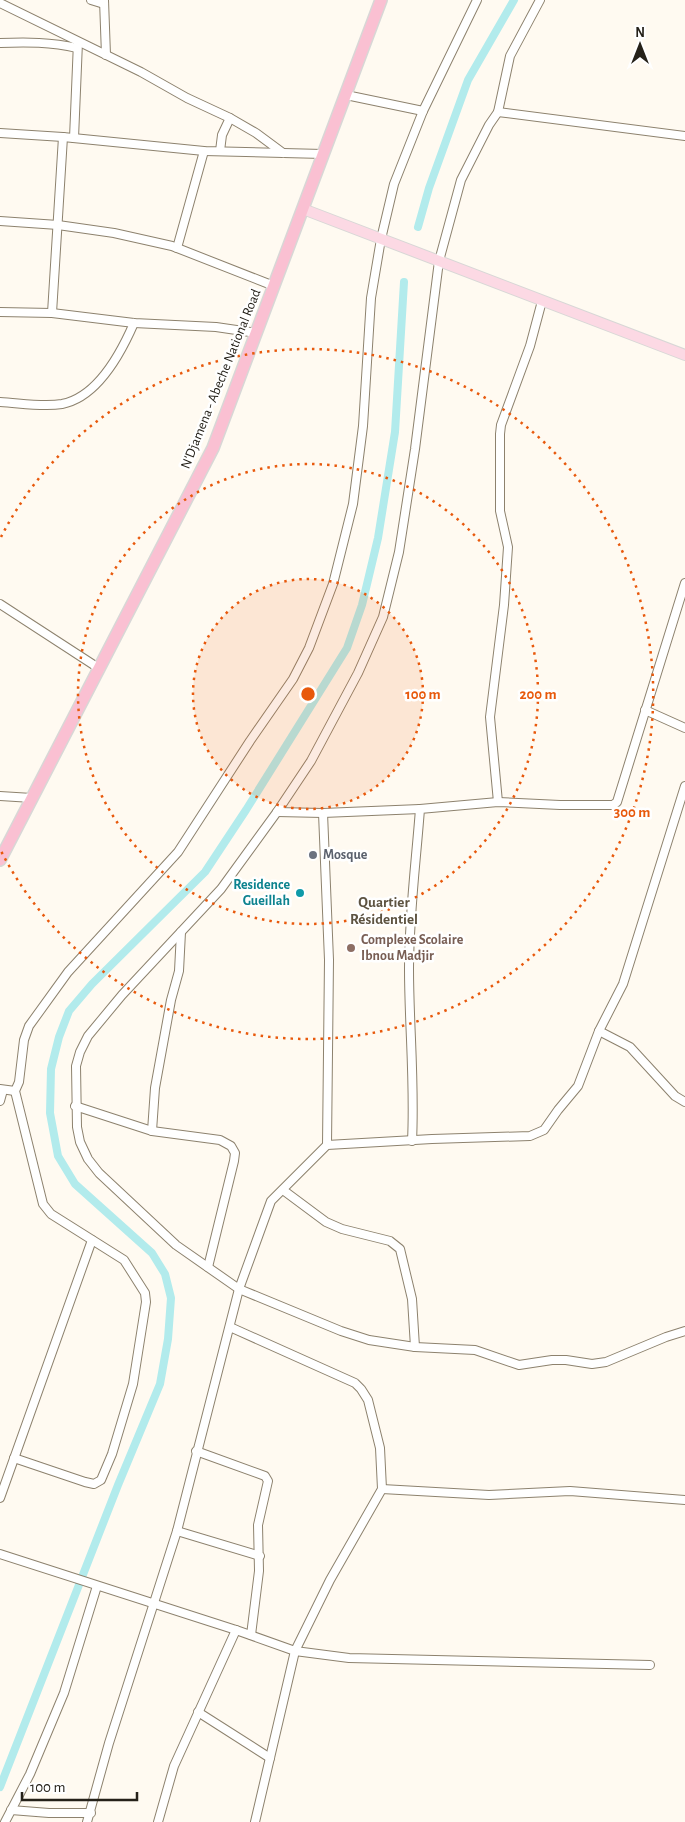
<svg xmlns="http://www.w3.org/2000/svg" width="685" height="1822" viewBox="0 0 685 1822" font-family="'Alegreya Sans',sans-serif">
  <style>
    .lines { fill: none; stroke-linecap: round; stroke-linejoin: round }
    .canal { stroke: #b2ebec; stroke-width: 8 }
    .minor-casing { stroke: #8d826e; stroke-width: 10 }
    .major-casing { stroke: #d8d7d6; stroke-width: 12 }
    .highway-casing { stroke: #d8d7d6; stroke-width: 14 }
    .minor { stroke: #fff; stroke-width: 8 }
    .major { stroke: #fcd9e4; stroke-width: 10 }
    .highway { stroke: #fac0d2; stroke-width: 11 }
    .ring { fill: none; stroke: #e8590c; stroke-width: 2.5; stroke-dasharray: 2.5 5 }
    .worship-dot { fill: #6b7280; stroke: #fff; stroke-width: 2 }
    .culture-dot { fill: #0f9aa8; stroke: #fff; stroke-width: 2 }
    .education-dot { fill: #8d6e63; stroke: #fff; stroke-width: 2 }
    .labels { text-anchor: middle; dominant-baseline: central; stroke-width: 5; stroke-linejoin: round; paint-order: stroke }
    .street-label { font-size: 14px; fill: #252119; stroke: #fff }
    .worship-label { font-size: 14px; font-weight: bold; fill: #5b616d; stroke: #fff; text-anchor: start }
    .culture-label { font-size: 14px; font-weight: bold; fill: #0d838f; stroke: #fff; text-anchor: end }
    .education-label { font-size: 14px; font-weight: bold; fill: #785e54; stroke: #fff; text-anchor: start }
    .neighbourhood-label { font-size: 15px; font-weight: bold; fill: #5d5341; stroke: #fff }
    .centre { fill: #e8590c; stroke: #fff; stroke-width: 2.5 }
    .ring-label { font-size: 15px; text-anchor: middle; font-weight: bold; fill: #e8590c; stroke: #fff; stroke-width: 5; stroke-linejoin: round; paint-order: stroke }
  </style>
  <rect width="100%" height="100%" fill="#fffaf1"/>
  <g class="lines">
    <!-- canal -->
    <g class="canal">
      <polyline points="418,227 429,188 468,80 514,0"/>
      <polyline points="0,1787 118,1485 160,1384 168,1339 171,1298 165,1274 152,1253 75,1184 58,1156 50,1113 51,1069 59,1037 69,1011 92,984 205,872 246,810 347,648 362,605 378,538 395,432 404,282"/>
    </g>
    <defs>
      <g id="minor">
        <polyline points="91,0 104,4"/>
        <polyline points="104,0 106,55"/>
        <polyline points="540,0 510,56 498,112 489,125 461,180 439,261 415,449 399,552 383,617 358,673 311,761 277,812 221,889 122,995 88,1036 80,1052 76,1066 77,1127 80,1142 88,1159 99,1173 176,1245 239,1289 341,1331 369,1340 415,1347 475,1350 519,1365 552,1360 566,1360 592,1364 606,1362 666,1337 685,1331"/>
        <polyline points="0,3 141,72 187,98 230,118 256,133 283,153"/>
        <path d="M0,43C27,42 51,42 77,48"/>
        <polyline points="346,95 423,111"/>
        <polyline points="498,112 685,136"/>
        <polyline points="0,133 63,137 204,151 323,154"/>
        <polyline points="74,138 78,42"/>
        <polyline points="220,151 222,135 230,118"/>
        <polyline points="0,221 58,225 114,233 172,246 274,286"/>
        <polyline points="177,248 204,151"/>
        <polyline points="0,312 52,313 134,323 216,327 257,333"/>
        <polyline points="52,313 63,137"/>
        <path d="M0,402C20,403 42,407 62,404C98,397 121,353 134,323"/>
        <polyline points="0,604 100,669"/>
        <polyline points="645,710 685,728"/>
        <polyline points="0,796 32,798"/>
        <polyline points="498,802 490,717 504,605 508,547 500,511 500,434 501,425 530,346 542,301"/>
        <polyline points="277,812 323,813 420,809"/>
        <polyline points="323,813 329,960 327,1145"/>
        <polyline points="599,1031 630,1047 675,1096 685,1102"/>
        <polyline points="0,1089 15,1091"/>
        <polyline points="0,1101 3,1090"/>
        <polyline points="75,1106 152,1131 220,1140 231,1146 235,1153 234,1161 208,1267"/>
        <polyline points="152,1131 155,1088 171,1000 179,971 181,932"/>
        <path d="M412,1141C415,1083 409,1026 409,969C409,915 416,862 420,809L498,802L560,805H613L617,802L685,583"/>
        <polyline points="283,1190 326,1222 342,1229 390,1241 400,1249 412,1299 415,1347"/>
        <polyline points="230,1327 355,1383 361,1389 368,1400 380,1448 382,1489 330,1580 295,1651 255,1822"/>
        <polyline points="196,1451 265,1476 268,1481 258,1525 259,1571 251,1635"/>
        <polyline points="14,1458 85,1482 94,1484 101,1480 112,1454 133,1384 146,1302 145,1293 124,1260 51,1214 43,1204 15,1091 19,1082 24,1040 29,1026 68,972 178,852 250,741 293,679 309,648 333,584 353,504 363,426 371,298 381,239 394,184 423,111 477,0"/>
        <polyline points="382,1489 489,1495 570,1491 685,1500"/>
        <polyline points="0,1498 92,1240"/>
        <polyline points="177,1531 260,1556"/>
        <polyline points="0,1554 236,1630 295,1651 349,1658 650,1665"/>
        <polyline points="198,1712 270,1758"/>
        <polyline points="11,1810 49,1813 91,1813"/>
        <polyline points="5,1822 30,1774 64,1693 97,1586"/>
        <polyline points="87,1822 109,1743 177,1531 239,1289 271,1201 327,1145 432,1139 530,1136 544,1130 558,1110 578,1086 599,1031 623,984 685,786"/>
        <polyline points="158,1822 174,1766 236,1630"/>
      </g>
      <polyline id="major" points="303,209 685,355"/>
      <polyline id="highway" points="0,860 213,448 381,0"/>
    </defs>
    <!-- minor casing -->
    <use href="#minor" class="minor-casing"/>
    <!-- major casing -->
    <use href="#major" class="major-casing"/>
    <!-- highway casing -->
    <use href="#highway" class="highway-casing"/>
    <!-- minor -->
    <use href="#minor" class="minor"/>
    <!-- major -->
    <use href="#major" class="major"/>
    <!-- highway -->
    <use href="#highway" class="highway"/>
  </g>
  <!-- distance rings -->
  <circle cx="308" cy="694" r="115" fill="#e8590c" fill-opacity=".12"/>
  <g class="ring">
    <circle cx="308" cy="694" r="115"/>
    <circle cx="308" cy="694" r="230"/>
    <path d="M1 537A345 345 0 1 1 1 851"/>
  </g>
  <!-- markers -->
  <circle class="worship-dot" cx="313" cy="855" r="5"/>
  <circle class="culture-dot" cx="300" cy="893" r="5"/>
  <circle class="education-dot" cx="351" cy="948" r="5"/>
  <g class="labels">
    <!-- street labels -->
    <g class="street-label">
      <text transform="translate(221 379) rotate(-68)">N'Djamena - Abeche National Road</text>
    </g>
    <!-- worship labels -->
    <g class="worship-label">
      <text x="323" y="855">Mosque</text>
    </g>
    <!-- culture labels -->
    <g class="culture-label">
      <text x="290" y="885">Residence<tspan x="290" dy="16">Gueillah</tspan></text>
    </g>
    <!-- education labels -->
    <g class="education-label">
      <text x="361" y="940">Complexe Scolaire<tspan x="361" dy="16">Ibnou Madjir</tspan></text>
    </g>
    <!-- neighbourhood labels -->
    <g class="neighbourhood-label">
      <text x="384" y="902">Quartier<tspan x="384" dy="17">Résidentiel</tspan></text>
    </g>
  </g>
  <circle cx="308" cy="694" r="8" class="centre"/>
  <g class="ring-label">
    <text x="423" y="699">100 m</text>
    <text x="538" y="699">200 m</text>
    <text x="632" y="817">300 m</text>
  </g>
  <!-- north arrow -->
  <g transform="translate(640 45)" stroke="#ffffff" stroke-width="4" paint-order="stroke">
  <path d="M0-4L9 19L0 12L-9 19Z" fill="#252119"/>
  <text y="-8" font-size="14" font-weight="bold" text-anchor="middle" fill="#252119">N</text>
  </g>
  <!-- scale -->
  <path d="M22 1792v8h115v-8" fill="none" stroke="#252119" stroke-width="2.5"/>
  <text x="30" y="1792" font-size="15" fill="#252119" stroke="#ffffff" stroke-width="4" paint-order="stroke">100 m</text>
</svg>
